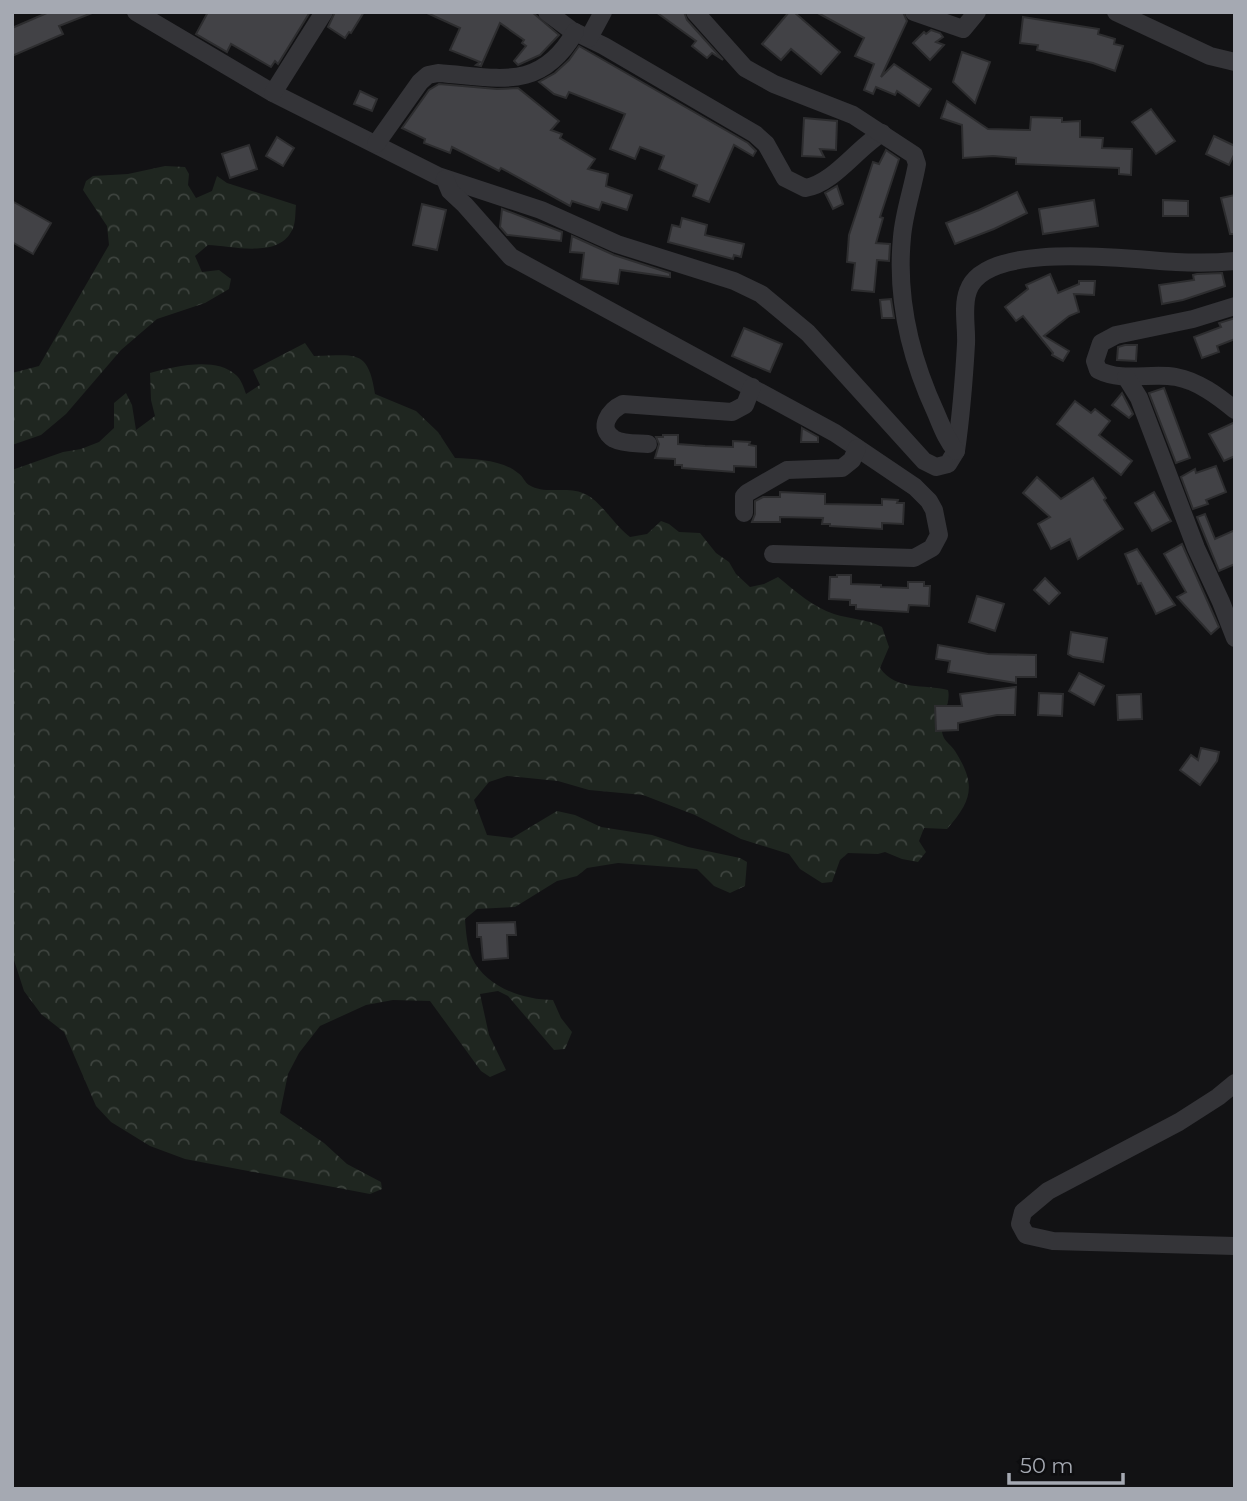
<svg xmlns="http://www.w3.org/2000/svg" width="1247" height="1501" viewBox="0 0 1247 1501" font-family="Montserrat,sans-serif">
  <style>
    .forest { fill: url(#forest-crowns) }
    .building { fill: #424246; stroke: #2d2d2f; stroke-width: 2 }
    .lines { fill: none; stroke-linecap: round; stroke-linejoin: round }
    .street { stroke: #343438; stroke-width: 18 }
  </style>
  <defs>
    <pattern id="forest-crowns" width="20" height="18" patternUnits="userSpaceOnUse" patternTransform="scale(1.75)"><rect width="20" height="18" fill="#1f2620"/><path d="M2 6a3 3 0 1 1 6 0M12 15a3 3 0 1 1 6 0" fill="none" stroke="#3d433e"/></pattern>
  </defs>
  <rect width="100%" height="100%" fill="#121214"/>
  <!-- forest -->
  <g class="forest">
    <path d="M165,166L185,167L189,174L188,185L196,198L212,191L217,176L227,183L296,205C295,213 296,225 291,232C277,258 232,246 208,245L195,256L202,272L219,270L231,279L229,289L205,303L157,319L121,350L66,414L41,435L12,445V373L39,366L109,245L107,226L83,190L86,181L93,176L128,174Z"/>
    <path d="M305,343L314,356C354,356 368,347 375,394L416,411L438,432L455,458C476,459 502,460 518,473C523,476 525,483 529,485C548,496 568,484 587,495C602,503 615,526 630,537L647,534L661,521L669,524L679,532L700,533L716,553L729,562L736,574L750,587L764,584L778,577C795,591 813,607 834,614C850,619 867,619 882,627L889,647L880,668C896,691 924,684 948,690C952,705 936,722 944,738C946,742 952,746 955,751C976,784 973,800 947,829L924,828L919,841L926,852L918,862L902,859L885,852L878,854L848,853L840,860L832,882L822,883L800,869L789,854L741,839L695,815L643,795L589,790L558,781L507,776L489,782L474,800L487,835L512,838L557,811L575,815L601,827L652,835L688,847L740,858L747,862L745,886L730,893L714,886L697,869L618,863L587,868L577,876L557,881L515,907L477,909L465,919C466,932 467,946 472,958C486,987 523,1000 553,1000L561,1018L572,1032L565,1049L554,1050L508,996L498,991L480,994L489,1035L506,1070L490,1077L481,1071L430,1001L393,1000L366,1005L320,1026L299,1053L288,1074L280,1113L324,1143L347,1164L381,1182L382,1189L370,1194L185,1159L150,1146L111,1122L96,1106L64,1032L41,1014L24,991L12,954V470L63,452L81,449L99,442L114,428V403L126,393L132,405L136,430L155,416L151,400L150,373C174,367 215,356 236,375C241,379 244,388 246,394L260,385L253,370Z"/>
  </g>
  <!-- building -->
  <g class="building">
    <polygon points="49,12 92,13 59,26 63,34 12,56 12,28"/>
    <polygon points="208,12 310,12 278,64 275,61 271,67 231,44 227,52 196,34"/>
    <polygon points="335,12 364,12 351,33 349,32 345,38 328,27"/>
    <polygon points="425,12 532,12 559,35 540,55 518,65 514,61 526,46 522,43 524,40 500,23 481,66 476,65 480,62 450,50 460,28"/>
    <polygon points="656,12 684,12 687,20 723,60 712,53 707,58 692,46 696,41"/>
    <polygon points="789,12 794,12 840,52 821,74 791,49 781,60 762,44"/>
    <polygon points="816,12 903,12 907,21 881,77 894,64 931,89 919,106 897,91 895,95 876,87 873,94 864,90 874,64 855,56 864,38"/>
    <polygon points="1023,17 1099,29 1098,34 1115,39 1114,44 1123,46 1115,71 1093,63 1037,50 1038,45 1020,43"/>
    <polygon points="931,30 940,33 943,37 936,42 944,45 930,60 913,43 924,32 926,34"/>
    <polygon points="579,46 748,143 756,151 753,156 734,145 709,202 693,196 697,185 659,169 664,156 640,147 635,159 610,149 625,114 569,92 566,98 554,94 539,82 555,73 569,60"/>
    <polygon points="962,52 990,62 975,103 953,82"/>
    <polygon points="439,84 497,89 518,88 559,121 551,130 562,134 560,138 595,159 588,169 608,174 606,186 632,195 627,210 602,202 599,210 572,201 570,206 501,168 499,171 452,147 450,153 424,143 425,139 402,128 429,90"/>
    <polygon points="360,91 377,99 372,111 354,104"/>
    <polygon points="947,101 988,129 1030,130 1031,117 1062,118 1062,122 1080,121 1080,137 1103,138 1102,148 1132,149 1131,175 1119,174 1119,168 1016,164 1016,158 993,156 963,158 962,125 941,118"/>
    <polygon points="1151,109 1175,141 1156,154 1132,122"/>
    <polygon points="804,118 837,121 836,150 820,149 824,157 802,156"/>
    <polygon points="1214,136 1235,146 1235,153 1229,165 1206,154"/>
    <polygon points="277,137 294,148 283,166 266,156"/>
    <polygon points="249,145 257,169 230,178 222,154"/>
    <polygon points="886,150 899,159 880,217 883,218 876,243 890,244 889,261 877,260 874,292 852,290 855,263 847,262 849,235 873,162 879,164"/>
    <polygon points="837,186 843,204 833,209 825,193"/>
    <polygon points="1017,192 1027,213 994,229 955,244 946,223 979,210"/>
    <polygon points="1235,195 1235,234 1230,234 1221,198"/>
    <polygon points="1094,200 1098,226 1043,234 1039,209"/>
    <polygon points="1163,200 1188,201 1188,216 1163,216"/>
    <polygon points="12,201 51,223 33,254 12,242"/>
    <polygon points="422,204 446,210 437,250 413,245"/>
    <polygon points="502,209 562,232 561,241 507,235 500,227"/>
    <polygon points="682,218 707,225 705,235 744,244 741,257 734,255 733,259 668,242 672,225 680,227"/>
    <polygon points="572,236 614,255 670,273 670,277 620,270 618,284 581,279 584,253 570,252"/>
    <polygon points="1222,273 1225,286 1183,300 1162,304 1159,285 1194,280 1193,275 1197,274"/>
    <polygon points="1050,274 1058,293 1079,284 1079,281 1095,281 1094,295 1074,294 1079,312 1069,316 1044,336 1069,351 1063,361 1052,355 1053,353 1023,316 1016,321 1005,307 1028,289 1026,285"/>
    <polygon points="891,299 894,318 882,318 880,300"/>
    <polygon points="1235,318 1235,339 1217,346 1219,352 1202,358 1194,337 1221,327 1219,323"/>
    <polygon points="744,328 782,344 770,372 732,356"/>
    <polygon points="1125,345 1137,345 1136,361 1117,360 1118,347"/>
    <polygon points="1164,388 1190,458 1176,463 1149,393"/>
    <polygon points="1122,393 1133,414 1129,418 1112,405"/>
    <polygon points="1075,401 1091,413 1095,409 1110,421 1099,435 1132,461 1121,475 1057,424"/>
    <polygon points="1235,422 1235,456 1224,461 1209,434"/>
    <polygon points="802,428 818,437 818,442 801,442"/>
    <polygon points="663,435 678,435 678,444 705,446 733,447 733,441 750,442 749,445 756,446 756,467 734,466 734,472 682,468 682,465 675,465 675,459 655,458 659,444 656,437 663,437"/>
    <polygon points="1216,466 1226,492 1206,500 1208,504 1193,509 1181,477 1195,469 1196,473"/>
    <polygon points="1037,477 1061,499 1093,478 1106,498 1104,500 1123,529 1078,559 1070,539 1051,549 1038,524 1050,517 1023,493"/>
    <polygon points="780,492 825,494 825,504 882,505 882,499 898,500 897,503 904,503 903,524 882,523 882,529 830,526 830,524 822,524 823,518 780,517 780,522 752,522 755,514 755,501 763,497 780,497"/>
    <polygon points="1154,492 1171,521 1152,531 1135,503"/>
    <polygon points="1205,514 1215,539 1235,530 1235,564 1219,571 1197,517"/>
    <polygon points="1182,544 1219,627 1211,634 1177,597 1186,592 1164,554"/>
    <polygon points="1137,549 1175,605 1156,614 1141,583 1138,584 1125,554"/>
    <polygon points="837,575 851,575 851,584 881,585 881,587 908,588 908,582 924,582 924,586 930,586 929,606 909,605 908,612 856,609 856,605 850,605 850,600 829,599 830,577 837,577"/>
    <polygon points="1045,578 1060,593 1049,604 1034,590"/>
    <polygon points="977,596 1004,604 995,631 969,622"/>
    <polygon points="1071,632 1107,638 1103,662 1073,657 1068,654"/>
    <polygon points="938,645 988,654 1036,655 1036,677 1016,677 1016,683 948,672 950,661 936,659"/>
    <polygon points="1079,673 1104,686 1094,705 1069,691"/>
    <polygon points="1016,687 1015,715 997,715 958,723 958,730 936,731 935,706 962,706 960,694"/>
    <polygon points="1039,693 1063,694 1062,716 1038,715"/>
    <polygon points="1141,694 1142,719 1118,720 1117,695"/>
    <polygon points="1201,748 1219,752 1217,761 1200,785 1180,770 1191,755 1198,760"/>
    <polygon points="515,922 516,935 507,935 508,958 483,960 481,937 477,937 477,923"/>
  </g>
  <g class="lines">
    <!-- street -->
    <g class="street">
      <path d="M136,12L273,93L438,176L541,210L617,244L734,281L761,294L808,333L924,461L936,467L948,464L956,451C961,416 964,379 966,344C967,327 962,307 968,291C985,239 1133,260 1176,262C1196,263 1215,263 1235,261"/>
      <path d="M547,12L571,30L604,46L755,134L766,144L785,178L805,188C833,184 857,148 882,133"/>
      <path d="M695,12L745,68L774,84L853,115L914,155L917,164C913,188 904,212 902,237C896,299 910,357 936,413C942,427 946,439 956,451"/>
      <polyline points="914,12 963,29 977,12"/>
      <polyline points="1116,12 1210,56 1235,62"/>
      <polyline points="589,38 603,12"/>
      <polyline points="273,93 324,12"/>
      <path d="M376,144L420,82L428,75L438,73C497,77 540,93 575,32"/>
      <polyline points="445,179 450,191 465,205 511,257 835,433 915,487 929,501 934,510 939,535 932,548 914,558 773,554"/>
      <path d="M1235,306L1193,319L1116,335L1101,343L1095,361L1098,370C1124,383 1150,372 1176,377C1198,381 1218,396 1235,410"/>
      <polyline points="1126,377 1139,398 1196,548 1221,602 1235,638"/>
      <path d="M648,444C638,443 623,444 614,439C596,428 610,410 623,404L732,412L745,405L752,387"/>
      <polyline points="744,513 744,496 747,493 787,470 842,468 852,460 857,448"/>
      <polyline points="1235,1083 1218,1097 1179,1122 1048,1191 1023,1212 1020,1224 1026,1235 1053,1241 1235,1246"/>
    </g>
  </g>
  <!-- border -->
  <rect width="1247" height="1501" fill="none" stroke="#a5a9b2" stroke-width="28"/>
  <!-- scale -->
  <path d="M1009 1473v10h114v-10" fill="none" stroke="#a5a9b2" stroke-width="3.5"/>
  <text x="1020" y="1473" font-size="21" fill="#a5a9b2" stroke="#0d0d0f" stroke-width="5" paint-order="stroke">50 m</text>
</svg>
